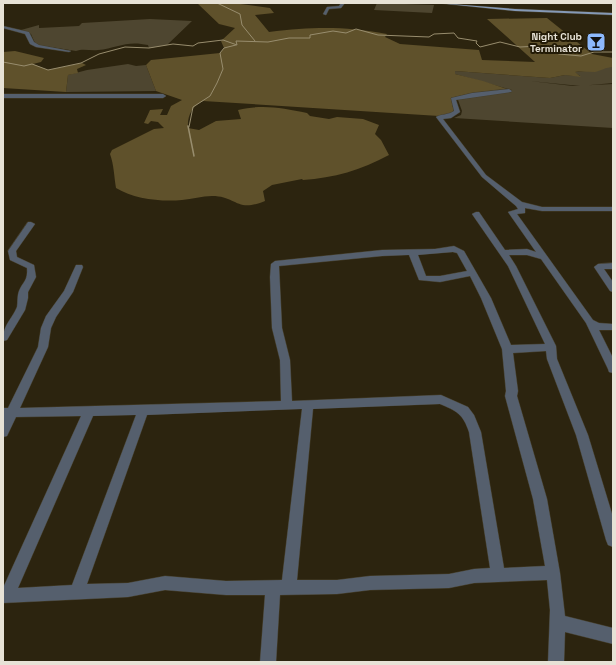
<svg xmlns="http://www.w3.org/2000/svg" width="616" height="665" viewBox="0 0 616 665" font-family="'Space Grotesk',sans-serif">
  <style>
    .green { fill: #4e4630 }
    .forest { fill: #5f512b }
    .lines { fill: none; stroke-linecap: round; stroke-linejoin: round }
    .stream-far1 { stroke: #988d6e; stroke-width: 1 }
    .stream { stroke: #988d6e; stroke-width: 1.5 }
    .minor-casing { stroke: #463f2b; stroke-width: 1 }
    .major-casing { stroke: #463f2b; stroke-width: 1 }
    .minor { fill: #555f6d; fill-rule: evenodd }
    .major { fill: #8599b6; fill-rule: evenodd }
    .labels { text-anchor: middle; dominant-baseline: central; stroke-width: 4; stroke-linejoin: round; paint-order: stroke }
    .far-poi-label { font-size: 10px; font-weight: bold; fill: #e7e2d6; stroke: #221a06; text-anchor: end }
  </style>
  <rect width="100%" height="100%" fill="#2c240f"/>
  <!-- green -->
  <g class="green">
    <polygon points="377,3 434,5 432,13 374,10"/>
    <path d="M150,19L192,21L167,45L149,48L148,45C127,40 117,48 98,50C90,51 83,48 76,51L38,45L35,43L31,34L21,30L39,25V28L79,26L82,23Z"/>
    <polygon points="128,64 136,66 146,65 156,91 66,92 68,75 87,70"/>
    <polygon points="606,67 613,67 613,83 580,86 530,81 573,86 613,84 613,128 454,118 461,115 462,111 458,100 461,98 512,92 512,90 455,74 455,71 550,78 565,75 580,76 574,72 597,70"/>
  </g>
  <!-- forest -->
  <g class="forest">
    <path d="M197,3H233L270,8L274,13L255,15L269,32C313,27 343,26 387,34L385,37L400,44L479,50L482,60L535,62L487,19L547,18L592,54L613,58V67C606,67 600,71 595,72C588,72 582,71 575,72L581,77L565,75L550,78L455,71V74L483,81L507,89L472,93L451,98L454,112L439,116L203,101C192,106 187,116 188,128L199,130L216,121L241,119L238,110C263,104 282,108 307,113L310,116L329,119L337,117L363,119L379,125L375,134L381,140L389,155C361,170 334,178 303,180L302,179L272,185L263,191L265,201C236,213 237,196 212,196C202,196 192,199 182,200C161,202 134,199 116,188C114,176 114,165 110,154L112,150L154,129L164,128L158,122L151,121L148,124L144,123L150,110L163,109L160,115H167L171,106L182,100L156,91L146,65L151,60L220,53L224,48L221,41L235,28L219,24Z"/>
    <polygon points="15,51 44,58 41,62 33,64 48,70 82,63 86,65 77,69 78,73 68,75 66,92 3,88 3,52"/>
  </g>
  <g class="lines">
    <!-- stream-far1 -->
    <g class="stream-far1">
      <polyline points="217,3 240,14 242,25 255,41"/>
      <polyline points="3,62 24,66 32,64 48,70 81,63 99,54 125,47 149,48 173,44 193,46 198,43 223,40 237,45 236,41 268,42 289,38 310,38 310,35 333,31 346,33 356,29 378,35 429,37 434,34 454,33 458,38 477,41 476,43 480,47 500,42 520,47 539,46 559,54 581,56 594,52 613,52"/>
      <polyline points="189,127 193,107 210,96 217,83 223,69 220,53 224,48 236,45"/>
    </g>
    <!-- stream -->
    <polyline class="stream" points="188,126 194,156"/>
    <defs>
      <g id="minor">
        <polygon points="341,3 345,3 341,8 329,9 326,15 323,14 327,7 339,6"/>
        <polygon points="3,26 29,32 34,42 39,45 71,51 69,52 36,47 30,44 25,34 3,28"/>
        <path d="M509,89L512,91L511,92L456,100L460,112L451,118L443,119L486,175L522,202L542,207H613V211H542L525,208V213L517,214L593,320L599,323L613,324V330H599L613,358V373L609,372L608,369L586,323L541,259L527,255H509L516,266L556,346L557,359L588,435L613,517V547L608,545L606,540L576,435L547,359L546,351L513,353L518,391L517,396L547,499L560,573L565,616L613,628V644L565,632L564,662H548L550,610L547,580L474,583L449,588L370,590L337,594L280,595L276,662H260L265,595H226L165,590L128,597L3,603V588L81,416L16,417L7,436L3,437V408H8L38,347L41,328L46,316L64,291L76,265H82L83,267L73,292L56,317L51,328L48,347L20,408L281,401L280,360L272,328L270,277L271,264L275,261L382,250L435,249L454,246L464,251L491,298L511,345L545,344L508,266L472,214L476,212H479L505,250L527,249L536,252L508,212L518,209L516,206L482,177L436,117C441,114 448,115 454,111L451,98L472,93ZM453,252L457,253L467,271L440,276H426L418,255ZM409,255L419,280L440,282L470,276L481,298L502,349L506,391L505,396L533,499L545,566L504,568L481,432L474,415L468,407L441,395L292,401L290,360L282,328L279,266L382,256ZM440,404C457,411 463,414 469,432L490,568L474,569L449,574L370,576L337,580H297L313,409ZM302,409L282,580L226,581L165,576L128,583L87,584L147,415ZM136,415L72,585L18,588L93,416Z"/>
        <polygon points="3,94 163,94 166,96 163,98 3,98"/>
        <path d="M28,222H31L35,224L16,251L17,257L34,265L36,277L28,292V298L25,310L7,340L3,341C3,324 11,321 17,307C18,302 17,296 19,291C23,281 28,281 27,268L10,260L8,251Z"/>
        <polygon points="613,263 613,269 604,269 613,282 613,292 610,291 594,267 598,264"/>
      </g>
      <polygon id="major" points="437,3 515,9 613,13 613,15 515,11"/>
    </defs>
    <!-- minor casing -->
    <use href="#minor" class="minor-casing"/>
    <!-- major casing -->
    <use href="#major" class="major-casing"/>
    <!-- minor -->
    <use href="#minor" class="minor"/>
    <!-- major -->
    <use href="#major" class="major"/>
  </g>
  <!-- icons -->
  <defs>
    <symbol id="bar-square" viewBox="-11 -11 22 22"><rect x="-9" y="-9" width="18" height="18" rx="4" fill="#8db9fc" stroke="#221a06"/><path d="M-6-5H6L.8 .8V4.5H3.5V6h-7V4.5H-.8V.8Z" fill="#111"/></symbol>
  </defs>
  <g fill-rule="evenodd">
    <use href="#bar-square" x="585" y="31" width="22" height="22"/>
  </g>
  <g class="labels">
    <!-- far-poi labels -->
    <g class="far-poi-label">
      <text x="582" y="36">Night Club<tspan x="582" dy="12">Terminator</tspan></text>
    </g>
  </g>
  <!-- border -->
  <rect width="616" height="665" fill="none" stroke="#e7e2d6" stroke-width="8"/>
</svg>
